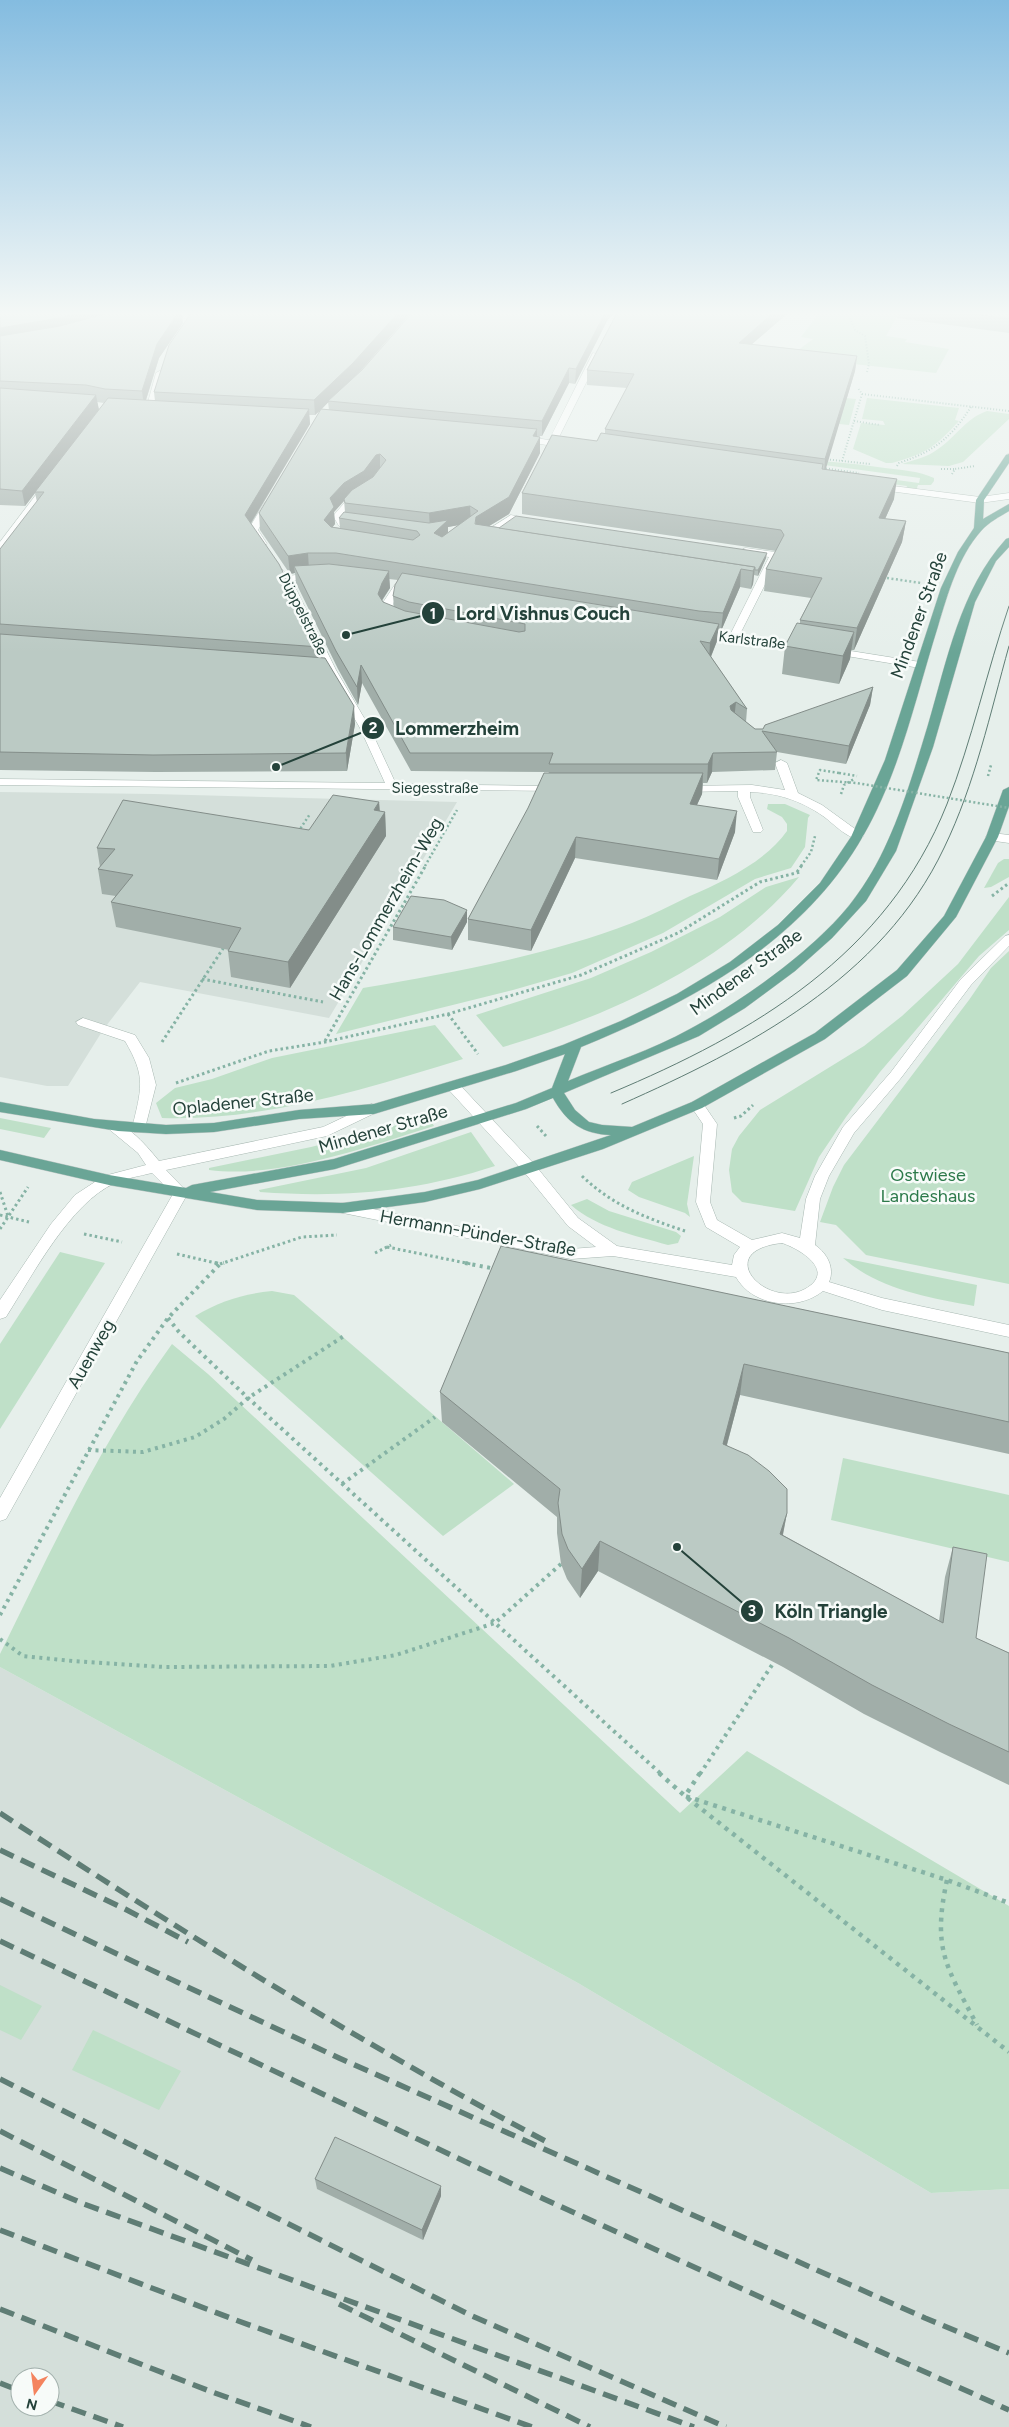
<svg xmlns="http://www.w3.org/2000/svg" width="1009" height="2427" viewBox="0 0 1009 2427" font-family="Figtree,sans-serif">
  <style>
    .built { fill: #d4dfda; fill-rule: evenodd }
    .green { fill: #bfe0c8 }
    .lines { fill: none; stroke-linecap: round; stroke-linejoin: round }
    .minor-casing { stroke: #a8b8b2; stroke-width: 1 }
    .major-casing { stroke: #c2cac8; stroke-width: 1 }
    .path-far4 { stroke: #86b3a5; stroke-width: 2; stroke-dasharray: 1 2; stroke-linecap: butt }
    .path-far3 { stroke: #86b3a5; stroke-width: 2.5; stroke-dasharray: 2 2.5; stroke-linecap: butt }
    .path-far2 { stroke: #86b3a5; stroke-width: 3; stroke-dasharray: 2.5 3; stroke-linecap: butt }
    .path-far1 { stroke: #86b3a5; stroke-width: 4; stroke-dasharray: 3 4.5; stroke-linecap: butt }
    .path { stroke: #86b3a5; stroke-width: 4.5; stroke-dasharray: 4 5.5; stroke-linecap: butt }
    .minor { fill: #fff; fill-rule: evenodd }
    .major { fill: #6aa596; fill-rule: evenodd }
    .tram { stroke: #5f7d75; stroke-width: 1 }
    .rail { stroke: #5f7d75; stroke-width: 5.5; stroke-dasharray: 15 8; stroke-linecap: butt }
    .path-bridge { stroke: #86b3a5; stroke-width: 2.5; stroke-dasharray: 2 2.5; stroke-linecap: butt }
    .wall { fill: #a1aea9; fill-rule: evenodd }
    .shaded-wall { fill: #838d89 }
    .building { fill: #bbcac4; stroke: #838d89; fill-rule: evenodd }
    .labels { text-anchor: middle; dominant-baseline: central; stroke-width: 5; stroke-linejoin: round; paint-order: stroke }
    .far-street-label { font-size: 15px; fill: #24423a; stroke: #f7fbf9 }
    .street-label { font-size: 18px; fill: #24423a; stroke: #f7fbf9 }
    .park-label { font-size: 18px; fill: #2d7a4b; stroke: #f7fbf9 }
    .leader { fill: none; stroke: #24423a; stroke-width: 2 }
    .callout-dot { fill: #24423a; stroke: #f7fbf9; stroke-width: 2 }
    .mark-label { font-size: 15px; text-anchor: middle; font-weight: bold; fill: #fff }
    .callout-label { font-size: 19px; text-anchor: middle; font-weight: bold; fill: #24423a; stroke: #f7fbf9; stroke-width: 5; stroke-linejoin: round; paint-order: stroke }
  </style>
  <rect width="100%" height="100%" fill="#e6efeb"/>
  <!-- built -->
  <g class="built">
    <polygon points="0,792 154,794 457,802 329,1018 140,982 103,1030 68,1086 47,1086 0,1077"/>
    <path d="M0,1667L578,1983L931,2193L1009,2189V2427H0ZM20,2377H50V2407H20Z"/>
  </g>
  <!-- green -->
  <g class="green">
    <polygon points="819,313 899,313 886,336 907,339 905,342 949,349 936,373 789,357 813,339 801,337"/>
    <polygon points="835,397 856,399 849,425 829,423"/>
    <path d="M867,398L959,408L955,420L959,421C934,448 927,453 892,463H886L853,449L861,423L885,425L883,421L862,419Z"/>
    <path d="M987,411L1009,414V419L963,462L949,466L902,464C914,460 928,457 938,449C956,437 966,418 987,411Z"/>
    <path d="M781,458C816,460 851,463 885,468C902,470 919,471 934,478V481L931,485H918L916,491L906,489L907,486L775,468L777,464L919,483L920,478L780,459Z"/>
    <path d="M768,804H785L810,815L808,818L805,847L791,868L755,879L663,933L572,973L513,990L336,1034L363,988C451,973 549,955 632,923C652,915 671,905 690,896C724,881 765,862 787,831V824L782,817L767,809Z"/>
    <polygon points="1004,859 1009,859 1009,877 991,887 984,888 998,863"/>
    <path d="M799,877C727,963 609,1016 503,1047L476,1015L591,978L651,952L720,917L766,887Z"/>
    <polygon points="1009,897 1009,930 979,956 880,1072 846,1117 819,1157 795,1211 742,1202 732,1192 729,1170 732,1149 739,1136 760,1110 864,1046 902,1016 958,964"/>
    <polygon points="1009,951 1009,1284 866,1255 836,1225 820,1222 833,1187 844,1165 969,1000 991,968"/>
    <path d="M435,1025L463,1059C364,1089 266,1121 162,1118L156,1103L175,1088L212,1079L272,1058Z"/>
    <path d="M429,1117L434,1126C367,1147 279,1179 209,1170V1168L311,1147Z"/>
    <polygon points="0,1118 51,1128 44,1138 0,1129"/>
    <path d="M471,1132L495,1166C416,1192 342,1198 260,1192L259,1190L366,1168Z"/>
    <polygon points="694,1156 687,1204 690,1217 685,1213 639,1197 628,1190 632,1182"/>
    <path d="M587,1199L609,1211L676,1232L681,1236L678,1243L668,1245C633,1235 598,1228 571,1205Z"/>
    <polygon points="60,1252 105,1263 0,1429 0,1344"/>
    <path d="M843,1258L977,1285L974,1306C927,1297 880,1290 843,1258Z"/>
    <path d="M272,1291L294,1295L514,1484L443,1536L195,1316C220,1301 243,1294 272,1291Z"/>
    <path d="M172,1344L208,1374L680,1813L747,1751L1009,1906V2189L931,2193L578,1983L0,1667V1654C52,1548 102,1440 172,1344Z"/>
    <polygon points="843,1458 1009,1495 1009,1562 831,1520"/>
    <polygon points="0,1985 42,2006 21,2040 0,2030"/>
    <polygon points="93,2030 181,2071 159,2110 72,2070"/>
  </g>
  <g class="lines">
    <defs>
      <g id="minor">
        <polygon points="593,353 600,355 557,441 572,443 572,447 555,446 551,453 548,454 544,451 547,445 517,441 516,439 520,436 549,440"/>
        <polygon points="160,371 164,373 152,411 145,413 156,373"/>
        <polygon points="45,483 52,485 3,550 0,551 0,542"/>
        <polygon points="877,484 980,497 1009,493 1009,499 980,503 874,489 874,485"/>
        <polygon points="356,494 363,496 343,516 347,524 345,526 339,526 333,516 346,501"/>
        <polygon points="269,499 273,502 258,530 267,544 262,547 259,546 248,530 265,502"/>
        <polygon points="511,515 519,517 484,540 478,540 478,536"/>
        <polygon points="746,548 775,552 780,555 739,636 807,644 811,645 811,649 698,637 693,634 698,631 730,635 769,557 743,553 743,549"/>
        <polygon points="283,570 289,576 315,572 320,575 315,578 292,581 336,670 370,728 396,784 556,786 562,789 560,791 0,785 0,779 385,783 360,728 326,670 278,573"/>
        <polygon points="399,582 404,585 394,601 391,612 398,619 393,622 384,618 381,612 384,601 396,583"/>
        <polygon points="832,648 920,662 925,665 920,668 828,653 828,649"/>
        <path d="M781,760L787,763L798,793L822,805L862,834L864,836L862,838C850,842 833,823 823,816C800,800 777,793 750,792V797L763,830L761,832H753L738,797V791L681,792L675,789L681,786L752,785L785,790L775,763Z"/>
        <polygon points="992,833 1009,835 1009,843 988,840 986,837"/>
        <path d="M1009,935V946L971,985L901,1078L854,1133L829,1176L820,1199L815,1245C827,1253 835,1268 829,1282L882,1298L1009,1325V1337L882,1310L823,1291C797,1312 752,1306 736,1277L613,1256L571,1259L343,1213L338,1212L336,1208L338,1204L343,1203L571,1249L596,1247L568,1226L525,1173L448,1089L446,1086L453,1082L458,1083L535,1165L578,1218L617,1246L732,1265L734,1255L740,1247L706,1227L696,1202L703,1124L690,1105L692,1102H702L717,1124L710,1202L717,1220L752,1240L782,1233L800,1238L806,1199L815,1176L843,1127L891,1072L961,979L1005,936ZM782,1243C800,1249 837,1271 805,1289C767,1310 710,1251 782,1243Z"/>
        <path d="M83,1018L135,1035L149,1058L156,1085L144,1132H134L132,1129C141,1089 147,1078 125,1041L78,1025L76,1022Z"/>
        <path d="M372,1104L379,1109L377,1112L327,1136L166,1170L188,1193L6,1519L0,1521V1498L173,1194L152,1173C140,1176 126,1178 115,1183C70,1203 32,1276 6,1317L0,1319V1300L51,1224L75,1195L104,1176L146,1165L138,1153L110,1130L108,1127L110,1124C125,1119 150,1150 159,1161L323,1127Z"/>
      </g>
      <path id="major" d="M1009,454V463L984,500L983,519L1009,504V511C999,517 989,522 981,531C958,557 948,593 938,626C916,696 900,772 863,836C802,943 691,1002 581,1047L568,1081C608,1064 653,1050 690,1029C743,1001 823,944 857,895C892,848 911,781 928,725C947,661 960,590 1006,539L1009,538V547L996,561L975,602L933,747L896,851L866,901L832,938L795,971L745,1008L699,1036L564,1093L575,1110L589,1122L602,1125L632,1127L692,1102L815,1033L897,970L944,916L986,837L1003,790L1009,787V806L998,837L956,917L907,976L825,1039L702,1108L603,1149L480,1189L425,1202L343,1213L257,1210L109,1185L0,1160V1150L109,1175L186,1188L192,1185L334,1159L516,1103L552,1088L565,1054L516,1071L374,1114L299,1119L214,1132L166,1134L118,1131L0,1112V1102L94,1119L166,1125L214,1123L299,1110L374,1104L506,1065L563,1045L621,1021L677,994L730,962L778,925L820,883L851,837L885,760L941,588L958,552L974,528L976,500L1006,455ZM553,1098C567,1123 583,1134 611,1135L478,1180L425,1192L343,1203L257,1200L210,1192L335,1169L526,1109Z"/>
    </defs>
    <!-- minor casing -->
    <use href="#minor" class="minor-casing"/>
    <!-- major casing -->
    <use href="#major" class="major-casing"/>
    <!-- path-far4 -->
    <g class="path-far4">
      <polyline points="853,313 850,319 855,330 865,336 869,364 867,372"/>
      <polyline points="862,394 1009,411"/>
      <polyline points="854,421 880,425"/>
      <polyline points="824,459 870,464"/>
      <polyline points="842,461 862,394 858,388"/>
      <path d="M897,466L899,463C934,451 950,439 971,407"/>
      <polyline points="823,468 859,473"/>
      <polyline points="941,469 955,469"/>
      <polyline points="952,474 955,469 975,466"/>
    </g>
    <!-- path-far3 -->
    <g class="path-far3">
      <polyline points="887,578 921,583"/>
      <polyline points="839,773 857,776"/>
      <polyline points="988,776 991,765"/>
      <polyline points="841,794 844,785 854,779"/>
      <polyline points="298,832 310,814"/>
      <polyline points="425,866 457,810"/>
      <polyline points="801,866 811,852 815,836"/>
    </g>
    <!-- path-far2 -->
    <g class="path-far2">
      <polyline points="797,872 802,865"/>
      <polyline points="992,896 1009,883"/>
      <polyline points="202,979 323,1002"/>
      <polyline points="448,1014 478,1054"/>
      <polyline points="325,1041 426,865"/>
      <polyline points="162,1042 224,947"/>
      <polyline points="176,1083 269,1051 325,1042 448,1014 581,975 678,933 760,882 800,872"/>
      <polyline points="734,1118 741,1116 753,1105"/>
      <polyline points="537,1126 546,1136"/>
      <path d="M582,1176C612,1205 646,1218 685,1231"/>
      <polyline points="0,1192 8,1216"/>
      <polyline points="0,1215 29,1222"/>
      <polyline points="0,1229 28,1187"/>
      <polyline points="84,1234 122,1242"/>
      <polyline points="387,1247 471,1264"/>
      <polyline points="375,1253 391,1245"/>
      <polyline points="177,1254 220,1264"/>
      <polyline points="220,1264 302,1237 337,1235"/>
    </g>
    <!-- path-far1 -->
    <g class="path-far1">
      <polyline points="215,1263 220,1264"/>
      <polyline points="465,1263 496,1269"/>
      <polyline points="168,1318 179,1332 248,1398 661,1774"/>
      <polyline points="88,1450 143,1452 195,1437 224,1419 248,1398 344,1336"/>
      <polyline points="342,1484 435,1417"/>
      <polyline points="0,1615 137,1361 168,1318 220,1264 224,1263"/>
      <polyline points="0,1639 23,1656 73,1661 164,1667 330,1666 396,1655 495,1623 561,1564"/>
      <polyline points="700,1774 774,1662"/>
    </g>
    <!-- path -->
    <g class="path">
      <polyline points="659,1773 685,1796 1009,2052"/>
      <polyline points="700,1773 685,1796 947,1880 1009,1903"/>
      <path d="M947,1880C932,1949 946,1966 977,2025"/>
    </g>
    <!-- minor -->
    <use href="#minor" class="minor"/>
    <!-- major -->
    <use href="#major" class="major"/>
    <!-- tram -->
    <g class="tram">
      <path d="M611,1093C754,1033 887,955 947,804C972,740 987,671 1009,606"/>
      <path d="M622,1104C748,1048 882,979 944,848C975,784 990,714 1009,646"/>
    </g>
    <!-- rail -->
    <g class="rail">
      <path d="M0,1813C179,1930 360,2043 549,2143"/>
      <polyline points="0,1850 125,1909 188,1942"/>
      <polyline points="0,1899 339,2058 925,2318 1009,2353"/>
      <polyline points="0,1941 544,2199 1009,2410"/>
      <polyline points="0,2079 472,2316 726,2427"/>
      <polyline points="0,2131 252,2260"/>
      <polyline points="0,2168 84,2204 694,2427"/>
      <polyline points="0,2230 233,2319 532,2427"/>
      <polyline points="339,2304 590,2427"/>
      <polyline points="0,2309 212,2392 311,2427"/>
      <polyline points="0,2383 20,2391"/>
      <polyline points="50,2401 123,2427"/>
    </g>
    <!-- path-bridge -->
    <polyline class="path-bridge" points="839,773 820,770 816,780 856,783 1009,808"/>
  </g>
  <!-- wall -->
  <g class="wall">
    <path d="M0,313L183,323L159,358L146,400L155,401L154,392L411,313L357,374L412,313H615L608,319L575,384L569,383L542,436H537L540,437V453L509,514L489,526L766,558L758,576L754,575L753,584L751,589L740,587L721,631H718L717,641L711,657L747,709L746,722L755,729H763L873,687L870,705L846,764L777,752L775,770L712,772L707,783H703L702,794L697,805L735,832L717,880L575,858L531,951L468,940V919L549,772L411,771L362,683L358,705L338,669L296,583L295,573L290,574L260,530L259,513L320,411L315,415H309L310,424L251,524L320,647V658L355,724L347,771L156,772L0,770V549L37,502L35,493L25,506L0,505ZM97,402L104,403L99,410ZM328,402L329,410L322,409ZM344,500L345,512L339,518L340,528L332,527L335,524L334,512ZM458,525L448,533V527ZM389,579L398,580L393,596L394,607L383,602L382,601L390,588Z"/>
    <polygon points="617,313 788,313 752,344 857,356 855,371 825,469 894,499 885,519 906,521 902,542 854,650 851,650 850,659 839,684 782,674 785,646 800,623 800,620 811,598 764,591 766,569 776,551 522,514 522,493 597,441 605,434 605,429 627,388 587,385 587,370"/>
    <polygon points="898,313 1009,313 1009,333 897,318"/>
    <polygon points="379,802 380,811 385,812 386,836 290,988 231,977 228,951 229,950 116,927 111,902 116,896 102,894 98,869 100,867 97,848 309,830"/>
    <polygon points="467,922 452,950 393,940 393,927"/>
    <polygon points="501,1246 1009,1353 1009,1454 740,1395 727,1445 787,1513 783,1535 939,1621 945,1577 953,1547 976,1638 1009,1653 1009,1785 940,1752 864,1714 783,1667 598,1571 580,1598 567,1579 561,1564 557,1533 557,1517 442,1422 440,1392"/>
    <polygon points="315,2179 441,2196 423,2240 317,2189"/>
  </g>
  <!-- shaded-wall -->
  <g class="shaded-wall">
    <polygon points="80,313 141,313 0,343 0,328"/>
    <polygon points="178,313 182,313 183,323 159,358 144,406 142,391 157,344"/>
    <polygon points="398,313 411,313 354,378 315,415 314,400"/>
    <polygon points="605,313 615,313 608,319 575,384 576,369"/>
    <polygon points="773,313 788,313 737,357 739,343"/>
    <polygon points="857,356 855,371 824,475 825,459"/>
    <polygon points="569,368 569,383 542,436 542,421"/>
    <polygon points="96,395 99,410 25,506 22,491"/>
    <polygon points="309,409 310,424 246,531 245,515"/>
    <polygon points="537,429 537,443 540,437 540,453 509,514 476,534 476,541 476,517 533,436"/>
    <polygon points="380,454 380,470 365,488 345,500 334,512 335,524 325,537 324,520 330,498 344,483 376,455"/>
    <polygon points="897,479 894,499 876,539 879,518"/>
    <polygon points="470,506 471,523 448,527 448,537 434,550 430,530 429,513"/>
    <polygon points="906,521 902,542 854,650 857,628"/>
    <polygon points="308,553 309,570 294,566 295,573 290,574 288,556"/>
    <polygon points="767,553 766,558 758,576 758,570"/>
    <polygon points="755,567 753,584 751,589 753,571"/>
    <polygon points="741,569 740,587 721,631 723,613"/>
    <polygon points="389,571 390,588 382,600 379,612 378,594 382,583"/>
    <polygon points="719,624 717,641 709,661 710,643"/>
    <polygon points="854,632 850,659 839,684 843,656"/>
    <polygon points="361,665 362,683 358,705 357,687"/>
    <polygon points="873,687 870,705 846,764 849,746"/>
    <polygon points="736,702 734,720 730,706"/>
    <polygon points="354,706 355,724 347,771 346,753"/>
    <polygon points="713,753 712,772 707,783 708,764"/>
    <polygon points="703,773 702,794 688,824 690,804"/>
    <polygon points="379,802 380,819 385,812 386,836 290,988 288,962"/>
    <polygon points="737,811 735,832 717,880 719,859"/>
    <polygon points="576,837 575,858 531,951 531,930"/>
    <polygon points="467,910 467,922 452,950 451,937"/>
    <polygon points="744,1364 740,1395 719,1474 723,1444"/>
    <polygon points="787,1513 781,1543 780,1534"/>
    <polygon points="600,1541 598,1571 580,1598 582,1569"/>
    <polygon points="441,2186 441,2196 423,2240 422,2230"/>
  </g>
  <!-- building -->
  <g class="building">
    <polygon points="0,313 80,313 59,318 0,328"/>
    <polygon points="108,313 178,313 157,344 142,391 105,389 86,385 0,381 0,336 60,326"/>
    <polygon points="191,313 398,313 353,363 314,400 154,392 169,345"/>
    <polygon points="412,313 605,313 576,369 569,368 542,421 328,401 362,370"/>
    <polygon points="617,313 773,313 739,343 857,356 825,459 605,429 634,374 587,370"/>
    <polygon points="967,313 1009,313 1009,319"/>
    <polygon points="0,388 96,395 22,491 0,489"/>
    <polygon points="108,398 309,409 245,515 279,564 320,647 0,624 0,549 44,492 35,492"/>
    <path d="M321,409L537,429L533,436L540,437L509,497L476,517L475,524L755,567L753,571L741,569L723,613L699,611L336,553H308L288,556L259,513ZM380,454L386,460L373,477L352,490L344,499L345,503L429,513L470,506L478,511L442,537L434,533L448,520L429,523L344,512L339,518L417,531L420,535L413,540L331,527L324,520L334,507L330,498L344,483L364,471L376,455Z"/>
    <polygon points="601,433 823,464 822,469 897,479 879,518 906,521 857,628 800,620 822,578 766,569 784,535 781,530 522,493 552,435 597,441"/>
    <polygon points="516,516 767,553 758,570 755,570 755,567 499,528"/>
    <polygon points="329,564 389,571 382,583 378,594 383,602 405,611 519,632 525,631 525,624 409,602 393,596 395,585 402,573 719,624 710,643 700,641 747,709 736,702 730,706 731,710 755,729 763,729 765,725 873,687 849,746 762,731 777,752 713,753 708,764 549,764 553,753 410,753 361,665 357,687 336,651 294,566"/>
    <polygon points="797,623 854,632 843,656 785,646"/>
    <polygon points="0,634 325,658 354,706 346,753 153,755 0,752"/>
    <polygon points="544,773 703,773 690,804 737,811 719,859 576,837 531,930 468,919 528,808"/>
    <polygon points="333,795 379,802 374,810 385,812 288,962 228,951 241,928 111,902 133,875 98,869 115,849 97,848 123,800 309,830"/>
    <polygon points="411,896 444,900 467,910 451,937 393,927"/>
    <polygon points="501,1246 1009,1353 1009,1422 744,1364 723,1444 748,1455 769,1471 787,1489 787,1513 780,1534 943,1623 953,1547 987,1554 976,1638 1009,1653 1009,1752 949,1724 872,1685 789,1638 600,1541 582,1569 568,1549 562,1534 558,1503 560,1489 440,1392"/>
    <polygon points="335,2137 441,2186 422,2230 315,2179"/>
  </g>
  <!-- sky -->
  <linearGradient id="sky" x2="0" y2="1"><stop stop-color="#84bce0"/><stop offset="0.48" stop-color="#f4f8f6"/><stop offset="1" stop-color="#f4f8f6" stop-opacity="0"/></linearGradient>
  <rect width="1009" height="653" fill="url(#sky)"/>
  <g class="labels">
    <!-- far-street labels -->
    <g class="far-street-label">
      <text transform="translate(303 614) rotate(63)">Düppelstraße</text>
      <text transform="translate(752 640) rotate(7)">Karlstraße</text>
      <text x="435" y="788">Siegesstraße</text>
    </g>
    <!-- street labels -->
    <g class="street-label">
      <text transform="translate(919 615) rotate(-70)">Mindener Straße</text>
      <text transform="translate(386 909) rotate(-60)">Hans-Lommerzheim-Weg</text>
      <text transform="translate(746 972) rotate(-36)">Mindener Straße</text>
      <text transform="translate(243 1102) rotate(-6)">Opladener Straße</text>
      <text transform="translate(383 1129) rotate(-16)">Mindener Straße</text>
      <text transform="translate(478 1233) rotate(10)">Hermann-Pünder-Straße</text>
      <text transform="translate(91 1354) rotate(-60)">Auenweg</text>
    </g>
    <!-- park labels -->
    <g class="park-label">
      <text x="928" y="1175">Ostwiese<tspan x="928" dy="21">Landeshaus</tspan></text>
    </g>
  </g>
  <!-- callouts -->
  <path class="leader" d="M346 635L433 613M276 767L373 728M677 1547L752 1611"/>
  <g class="callout-dot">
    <circle cx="346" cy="635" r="5"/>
    <circle cx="276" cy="767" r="5"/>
    <circle cx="677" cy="1547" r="5"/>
    <circle cx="433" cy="613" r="12"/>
    <circle cx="373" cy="728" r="12"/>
    <circle cx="752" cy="1611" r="12"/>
  </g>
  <g class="mark-label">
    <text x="433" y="619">1</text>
    <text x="373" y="733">2</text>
    <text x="752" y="1616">3</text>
  </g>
  <g class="callout-label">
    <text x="543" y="620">Lord Vishnus Couch</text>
    <text x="457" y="735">Lommerzheim</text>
    <text x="831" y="1618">Köln Triangle</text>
  </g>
  <!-- north arrow -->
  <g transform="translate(35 2392) rotate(194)"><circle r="24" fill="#f7fbf9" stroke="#a3b1ad"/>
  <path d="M0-4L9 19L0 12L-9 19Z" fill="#f4845f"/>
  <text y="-8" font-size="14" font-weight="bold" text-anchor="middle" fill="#24423a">N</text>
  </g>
</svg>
